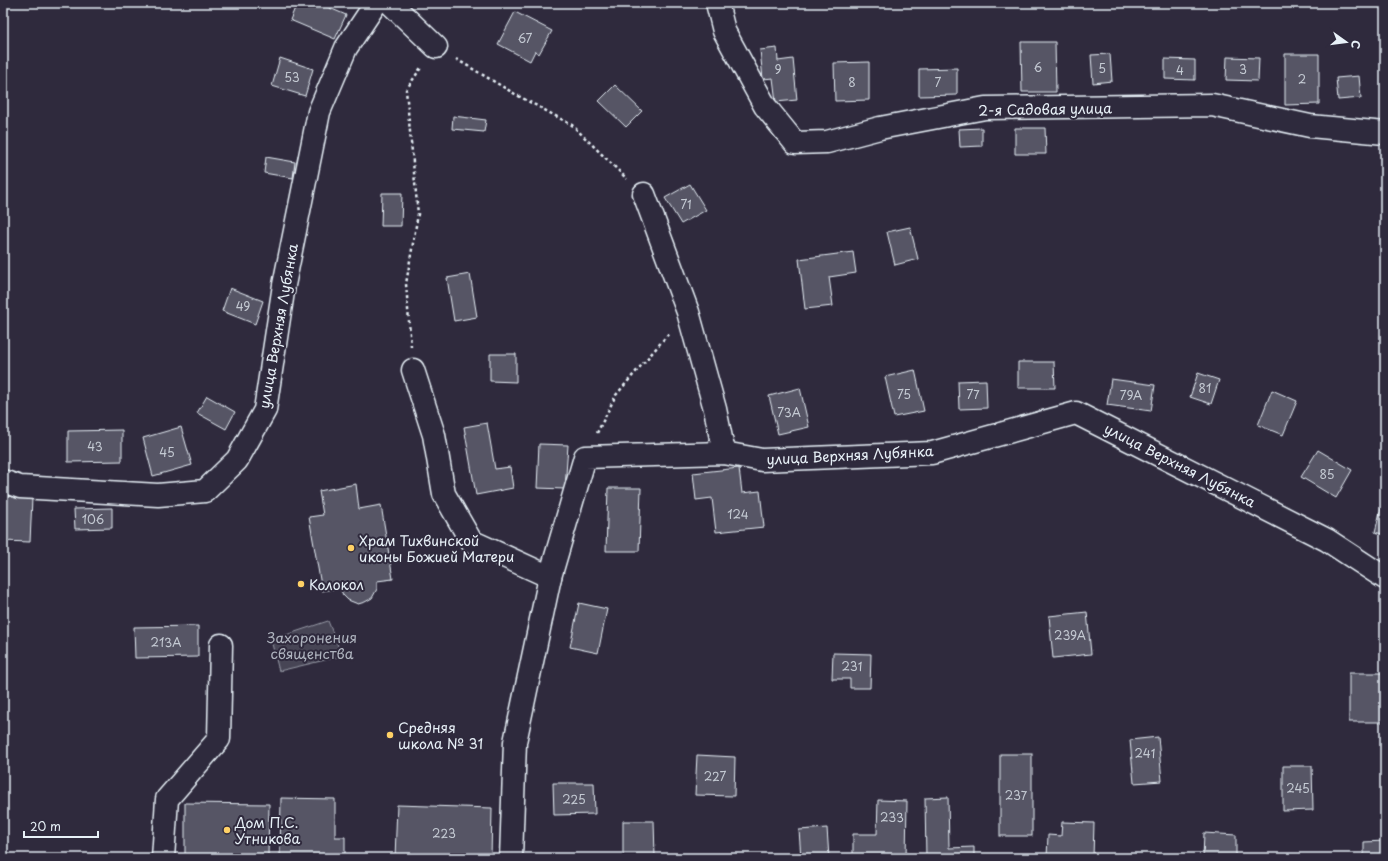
<svg xmlns="http://www.w3.org/2000/svg" width="1388" height="861" viewBox="0 0 1388 861" font-family="'Playpen Sans',sans-serif">
  <style>
    .green { fill: #464455; stroke: #979aa6 }
    .building { fill: #575565; stroke: #e8f1f8 }
    .lines { fill: none; stroke-linecap: round; stroke-linejoin: round }
    .minor-casing { stroke: #e8f1f8; stroke-width: 25 }
    .path { stroke: #e8f1f8; stroke-width: 2.5; stroke-dasharray: 3 3; stroke-linecap: butt }
    .minor { stroke: #2f2a3d; stroke-width: 22 }
    .poi-dot { fill: #ffd166; stroke: #2f2a3d; stroke-width: 1.5 }
    .labels { text-anchor: middle; dominant-baseline: central; stroke-width: 4; stroke-linejoin: round; paint-order: stroke }
    .number-label { font-size: 12px; fill: #c4cad3 }
    .street-label { font-size: 14px; fill: #e8f1f8; stroke: #2f2a3d }
    .poi-label { font-size: 14px; fill: #e8f1f8; stroke: #2f2a3d; text-anchor: start }
    .park-label { font-size: 14px; fill: #afb4bf; stroke: #2f2a3d }
  </style>
  <rect width="100%" height="100%" fill="#2f2a3d"/>
  <filter id="ink" filterUnits="userSpaceOnUse"><feTurbulence type="fractalNoise" baseFrequency=".025" numOctaves="2"/><feDisplacementMap in="SourceGraphic" scale="8" xChannelSelector="R" yChannelSelector="G"/><feConvolveMatrix kernelMatrix="1 2 1 2 8 2 1 2 1" color-interpolation-filters="sRGB"/></filter>
  <g filter="url(#ink)">
    <!-- green -->
    <polygon class="green" points="328,621 342,656 279,671 271,640"/>
    <!-- building -->
    <g class="building">
      <polygon points="297,3 318,3 346,15 335,39 290,20"/>
      <polygon points="515,12 552,31 539,54 535,51 530,61 498,44"/>
      <polygon points="1021,42 1055,42 1056,92 1022,92"/>
      <polygon points="777,48 778,61 793,59 797,100 776,102 773,78 763,79 760,50"/>
      <polygon points="1110,54 1112,81 1093,83 1091,55"/>
      <polygon points="1285,54 1319,54 1319,104 1285,105"/>
      <polygon points="1227,57 1259,58 1258,81 1226,80"/>
      <polygon points="280,58 313,69 305,96 272,86"/>
      <polygon points="1165,59 1195,60 1195,80 1165,79"/>
      <polygon points="869,62 869,100 835,101 834,63"/>
      <polygon points="957,68 957,95 919,96 919,69"/>
      <polygon points="1359,76 1361,98 1338,100 1336,78"/>
      <polygon points="615,85 642,111 626,127 599,101"/>
      <polygon points="453,116 486,120 484,132 452,129"/>
      <polygon points="982,128 982,146 960,147 959,129"/>
      <polygon points="1015,128 1045,128 1046,154 1015,154"/>
      <polygon points="266,157 295,162 293,178 264,173"/>
      <polygon points="690,184 706,210 681,224 665,198"/>
      <polygon points="382,193 402,193 401,226 381,226"/>
      <polygon points="910,227 918,259 895,265 887,232"/>
      <polygon points="853,252 856,273 829,277 833,306 805,309 799,259"/>
      <polygon points="470,274 477,317 454,321 447,278"/>
      <polygon points="230,288 263,301 255,324 222,311"/>
      <polygon points="490,354 516,354 516,382 490,381"/>
      <polygon points="1018,362 1054,362 1055,388 1018,388"/>
      <polygon points="915,370 924,411 894,417 885,377"/>
      <polygon points="1198,373 1219,380 1211,404 1190,397"/>
      <polygon points="1111,379 1155,385 1151,411 1107,405"/>
      <polygon points="986,380 987,408 959,409 958,381"/>
      <polygon points="800,388 809,427 778,434 769,396"/>
      <polygon points="1272,390 1297,401 1283,435 1258,425"/>
      <polygon points="207,396 235,412 226,429 197,413"/>
      <polygon points="487,423 495,469 510,467 513,488 476,495 464,427"/>
      <polygon points="181,427 192,465 153,476 143,438"/>
      <polygon points="122,430 122,461 68,462 68,431"/>
      <polygon points="539,444 568,445 565,489 537,488"/>
      <polygon points="1318,450 1352,470 1336,498 1301,477"/>
      <polygon points="739,468 742,493 760,491 764,527 716,532 712,498 696,500 693,473"/>
      <polygon points="356,484 359,509 381,505 393,579 377,581 377,589 372,598 365,602 358,604 348,600 343,595 340,588 322,591 309,517 323,515 319,491"/>
      <polygon points="608,488 641,488 639,551 606,551"/>
      <polygon points="3,496 32,498 30,542 3,541"/>
      <polygon points="112,508 112,528 75,529 74,509"/>
      <polygon points="1381,508 1385,509 1385,535 1375,532"/>
      <polygon points="579,603 607,609 598,653 570,647"/>
      <polygon points="1087,612 1091,654 1053,658 1049,616"/>
      <polygon points="198,626 198,657 135,658 134,627"/>
      <polygon points="833,653 871,654 870,688 850,688 850,679 832,679"/>
      <polygon points="1349,673 1384,673 1383,722 1349,722"/>
      <polygon points="1158,737 1162,781 1134,783 1130,740"/>
      <rect x="1000" y="754" width="32" height="82"/>
      <polygon points="697,755 735,757 734,796 695,795"/>
      <polygon points="1283,766 1312,766 1313,810 1283,811"/>
      <polygon points="553,783 594,783 595,814 554,815"/>
      <polygon points="948,797 949,848 974,847 974,858 926,858 925,798"/>
      <polygon points="281,798 335,799 335,837 345,837 345,858 280,858"/>
      <polygon points="878,800 907,801 906,858 853,858 853,834 877,834"/>
      <polygon points="185,803 269,804 268,857 185,856"/>
      <polygon points="397,805 492,808 491,858 395,858"/>
      <polygon points="623,821 654,821 655,857 623,858"/>
      <polygon points="1062,822 1094,823 1093,858 1047,858 1048,835 1061,836"/>
      <polygon points="827,828 829,858 801,858 799,830"/>
      <polygon points="1204,833 1236,835 1236,855 1248,856 1248,858 1203,858"/>
      <polygon points="1385,841 1385,858 1364,858 1364,842"/>
    </g>
    <g class="lines">
      <defs>
        <g id="minor">
          <polyline points="390,3 436,47"/>
          <polyline points="717,3 724,31 765,106 795,143 827,142 880,128 985,108 1212,105 1310,126 1385,133"/>
          <polyline points="644,194 688,312 715,409 724,453"/>
          <polyline points="413,370 434,435 444,494 471,541 550,577 515,742 511,858"/>
          <polyline points="3,481 20,487 158,495 205,491 237,460 265,410 284,285 319,112 346,48 376,3"/>
          <polyline points="550,577 585,457 724,453 762,460 932,453 1076,413 1327,540 1385,578"/>
          <polyline points="163,858 167,799 219,739 221,645"/>
        </g>
      </defs>
      <!-- minor casing -->
      <use href="#minor" class="minor-casing"/>
      <!-- path -->
      <g class="path">
        <polyline points="456,59 515,94 572,125 627,179"/>
        <polyline points="411,347 406,284 418,214 406,90 422,66"/>
        <polyline points="597,433 616,395 670,332"/>
      </g>
      <!-- minor -->
      <use href="#minor" class="minor"/>
    </g>
  </g>
  <!-- markers -->
  <g class="poi-dot">
    <circle cx="351" cy="548" r="4"/>
    <circle cx="301" cy="584" r="4"/>
    <circle cx="390" cy="735" r="4"/>
    <circle cx="227" cy="830" r="4"/>
  </g>
  <g class="labels">
    <!-- number labels -->
    <g class="number-label">
      <text x="525" y="38">67</text>
      <text x="1038" y="67">6</text>
      <text x="1102" y="68">5</text>
      <text x="778" y="69">9</text>
      <text x="1243" y="69">3</text>
      <text x="1180" y="70">4</text>
      <text x="292" y="77">53</text>
      <text x="1302" y="79">2</text>
      <text x="852" y="82">8</text>
      <text x="938" y="82">7</text>
      <text x="686" y="204">71</text>
      <text x="243" y="306">49</text>
      <text x="1205" y="388">81</text>
      <text x="904" y="394">75</text>
      <text x="973" y="394">77</text>
      <text x="1131" y="395">79А</text>
      <text x="789" y="412">73А</text>
      <text x="95" y="446">43</text>
      <text x="167" y="452">45</text>
      <text x="1327" y="474">85</text>
      <text x="738" y="514">124</text>
      <text x="93" y="519">106</text>
      <text x="1070" y="635">239А</text>
      <text x="166" y="642">213А</text>
      <text x="852" y="666">231</text>
      <text x="1145" y="753">241</text>
      <text x="715" y="776">227</text>
      <text x="1298" y="788">245</text>
      <text x="1016" y="795">237</text>
      <text x="574" y="799">225</text>
      <text x="892" y="817">233</text>
      <text x="444" y="833">223</text>
    </g>
    <!-- street labels -->
    <g class="street-label">
      <text transform="translate(1045 109) rotate(-1)">2-я Садовая улица</text>
      <text transform="translate(278 326) rotate(-80)">улица Верхняя Лубянка</text>
      <text transform="translate(850 455) rotate(-3)">улица Верхняя Лубянка</text>
      <text transform="translate(1180 465) rotate(27)">улица Верхняя Лубянка</text>
    </g>
    <!-- poi labels -->
    <g class="poi-label">
      <text x="359" y="540">Храм Тихвинской<tspan x="359" dy="16">иконы Божией Матери</tspan></text>
      <text x="309" y="584">Колокол</text>
      <text x="398" y="727">Средняя<tspan x="398" dy="16">школа № 31</tspan></text>
      <text x="235" y="822">Дом П.С.<tspan x="235" dy="16">Утникова</tspan></text>
    </g>
    <!-- park labels -->
    <g class="park-label">
      <text x="312" y="637">Захоронения<tspan x="312" dy="16">священства</tspan></text>
    </g>
  </g>
  <!-- margin -->
  <rect width="1388" height="861" fill="none" stroke="#2f2a3d" stroke-width="16"/>
  <rect x="8" y="8" width="1372" height="845" fill="none" stroke="#e8f1f8" stroke-width="1.5" filter="url(#ink)"/>
  <!-- north arrow -->
  <g transform="translate(1346 42) rotate(104)" stroke="#2f2a3d" stroke-width="3" paint-order="stroke">
  <path d="M0-3L7 15L0 10L-7 15Z" fill="#e8f1f8"/>
  <text y="-6" font-size="11" font-weight="bold" text-anchor="middle" fill="#e8f1f8">С</text>
  </g>
  <!-- scale -->
  <path d="M24 831v6h74v-6" fill="none" stroke="#e8f1f8" stroke-width="2"/>
  <text x="30" y="831" font-size="12" fill="#e8f1f8" stroke="#2f2a3d" stroke-width="3" paint-order="stroke">20 m</text>
</svg>
